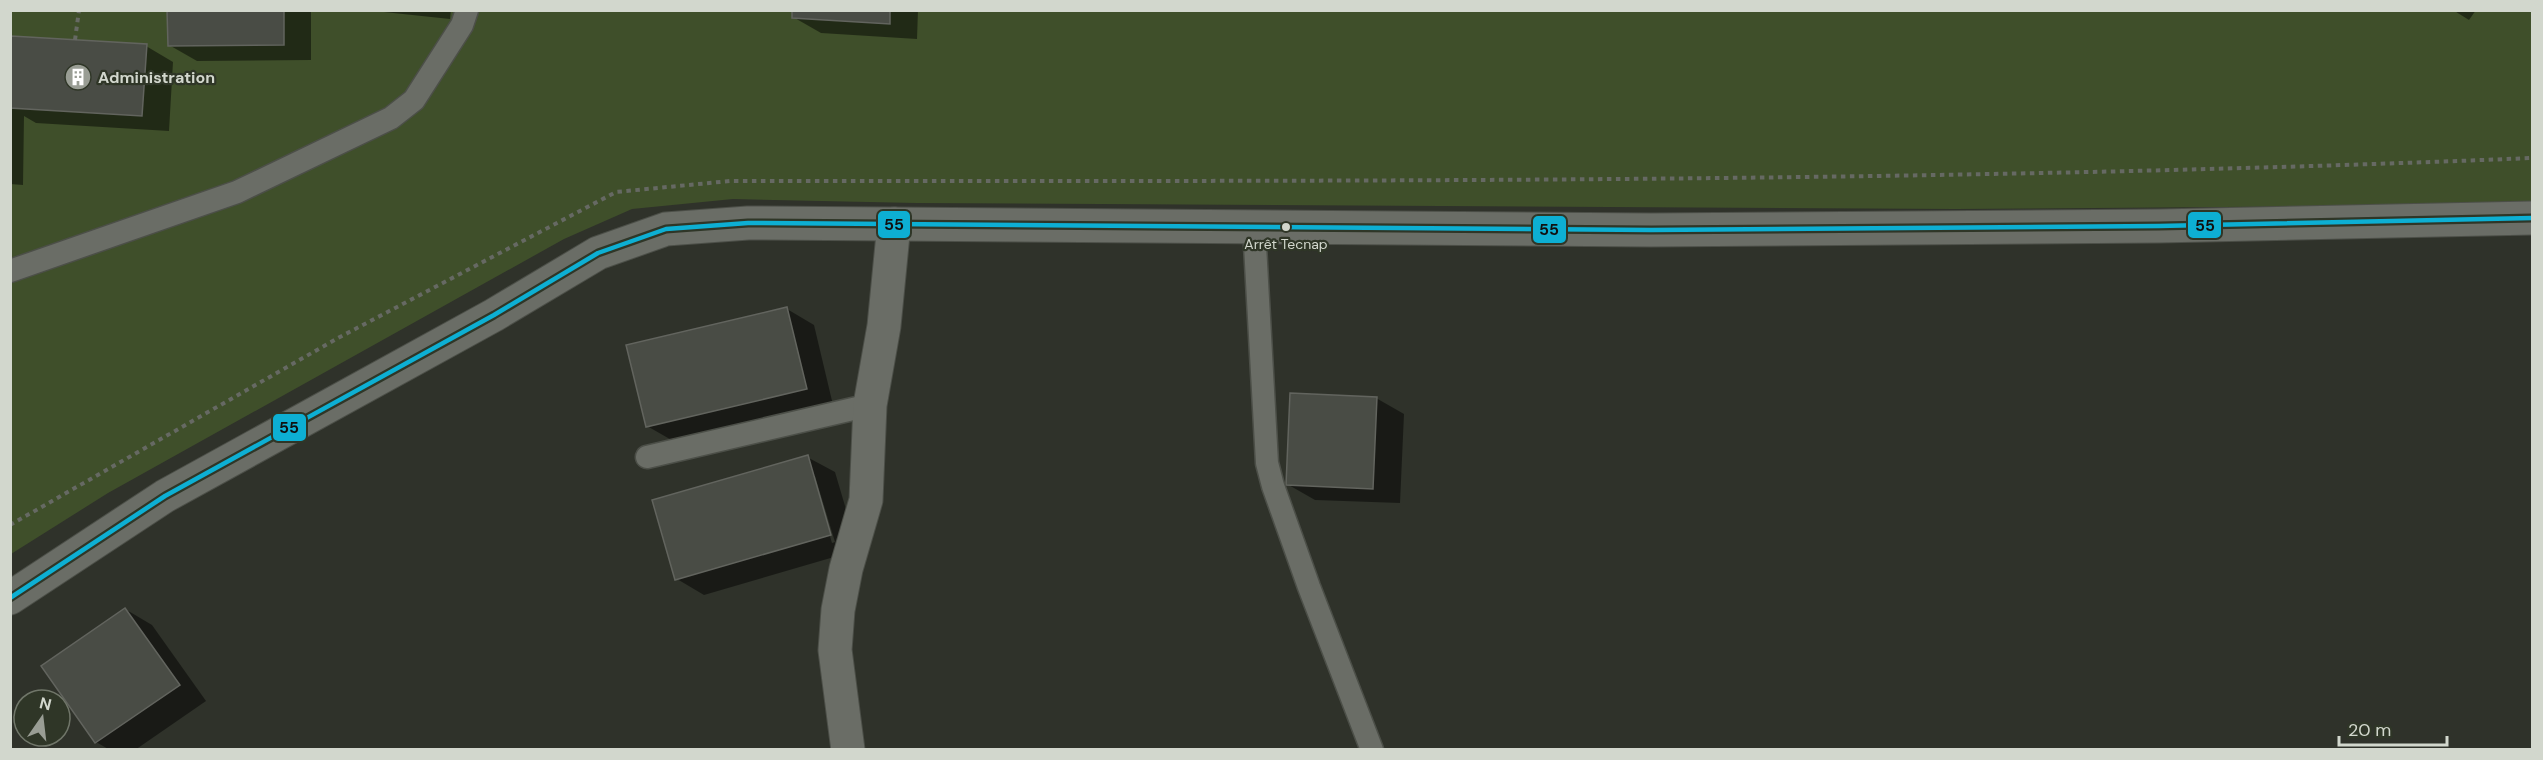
<svg xmlns="http://www.w3.org/2000/svg" width="2543" height="760" viewBox="0 0 2543 760" font-family="'DM Sans',sans-serif">
  <style>
    .green { fill: #3f4f2a }
    .shadow { fill: #0007; fill-rule: evenodd }
    .building { fill: #494c45; stroke: #62645e; stroke-width: 1.5 }
    .lines { fill: none; stroke-linecap: round; stroke-linejoin: round }
    .service-casing { stroke: #4c4f48; stroke-width: 25 }
    .minor-casing { stroke: #4c4f48; stroke-width: 35 }
    .tertiary-casing { stroke: #4c4f48; stroke-width: 35 }
    .path { stroke: #666963; stroke-width: 4; stroke-dasharray: 4.5 4.5; stroke-linecap: butt }
    .service { stroke: #6a6d66; stroke-width: 22 }
    .minor { stroke: #6a6d66; stroke-width: 33 }
    .tertiary { stroke: #6a6d66; stroke-width: 33 }
    .bus-1-casing { stroke: #2f3627; stroke-width: 9 }
    .bus-1 { stroke: #0dafd3; stroke-width: 4.5 }
    .bus-dot { fill: #d2d7cd; stroke: #2f3627; stroke-width: 2 }
    .labels { text-anchor: middle; dominant-baseline: central; stroke-width: 4.5; stroke-linejoin: round; paint-order: stroke }
    .bus-label { font-size: 14px; fill: #d2d7cd; stroke: #2f3627 }
    .poi-label { font-size: 16px; font-weight: bold; fill: #d2d7cd; stroke: #2f3627; text-anchor: start }
    .line-badge { stroke: #2f3627; stroke-width: 2 }
    .pale-badge-label { font-size: 16px; text-anchor: middle; font-weight: bold; fill: #111 }
  </style>
  <rect width="100%" height="100%" fill="#2f322a"/>
  <!-- green -->
  <polygon class="green" points="11,11 2532,11 2532,201 2506,205 1955,209 916,203 733,199 632,209 564,239 108,493 11,554"/>
  <!-- shadow -->
  <g class="shadow">
    <polygon points="80,10 123,10 82,12"/>
    <polygon points="169,10 311,10 311,60 197,61 169,45"/>
    <polygon points="365,10 451,10 450,19"/>
    <polygon points="794,10 918,10 917,39 821,33 793,17"/>
    <polygon points="2453,10 2476,10 2469,20"/>
    <polygon points="12,38 146,46 173,62 169,131 36,123 24,116 23,185 10,184"/>
    <polygon points="787,309 814,325 833,405 675,442 647,426"/>
    <polygon points="1376,398 1404,414 1400,503 1315,500 1287,484"/>
    <path d="M807,457L835,472L858,550L704,595L677,579ZM812,476H815L835,542L832,543Z"/>
    <polygon points="125,609 152,625 206,701 135,750 110,750 96,742"/>
  </g>
  <!-- building -->
  <g class="building">
    <polygon points="167,10 284,10 284,45 168,46"/>
    <polygon points="792,10 890,10 890,24 792,18"/>
    <polygon points="11,36 147,44 142,116 10,108"/>
    <polygon points="787,307 807,389 646,427 626,345"/>
    <polygon points="1290,393 1377,397 1373,489 1286,485"/>
    <polygon points="808,455 831,535 675,580 652,500"/>
    <polygon points="125,608 180,685 95,743 41,666"/>
  </g>
  <g class="lines">
    <defs>
      <g id="service">
        <polyline points="1254,227 1267,463 1273,486 1309,587 1372,750"/>
        <polyline points="10,271 237,192 391,118 414,100 462,25 467,10"/>
        <polyline points="647,457 870,405"/>
      </g>
      <polyline id="minor" points="848,750 835,650 838,610 846,569 866,500 870,405 884,326 894,224"/>
      <polyline id="tertiary" points="10,598 165,496 494,315 598,253 666,229 748,223 1651,230 2159,226 2532,218"/>
    </defs>
    <!-- service casing -->
    <use href="#service" class="service-casing"/>
    <!-- minor casing -->
    <use href="#minor" class="minor-casing"/>
    <!-- tertiary casing -->
    <use href="#tertiary" class="tertiary-casing"/>
    <!-- path -->
    <g class="path">
      <polyline points="75,40 79,10"/>
      <path d="M10,525L338,338L616,192L730,181C1331,181 1932,183 2532,158"/>
    </g>
    <!-- service -->
    <use href="#service" class="service"/>
    <!-- minor -->
    <use href="#minor" class="minor"/>
    <!-- tertiary -->
    <use href="#tertiary" class="tertiary"/>
    <defs>
      <polyline id="bus-1" points="10,598 165,496 494,315 598,253 666,229 748,223 1651,230 2159,226 2532,218"/>
    </defs>
    <!-- bus-1 casing -->
    <use href="#bus-1" class="bus-1-casing"/>
    <!-- bus-1 -->
    <use href="#bus-1" class="bus-1"/>
  </g>
  <!-- icons -->
  <defs>
    <symbol id="building-disc" viewBox="-11 -11 22 22"><circle r="9.5" fill="#999d94" stroke="#2f3627"/><path d="M-4-6H4V6H1V3H-1V6H-4ZM-2.5-4.3h1.7v1.8h-1.7ZM.8-4.3h1.7v1.8H.8ZM-2.5-1h1.7V.8h-1.7ZM.8-1h1.7V.8H.8Z" fill="#fff"/></symbol>
  </defs>
  <g fill-rule="evenodd">
    <use href="#building-disc" x="63" y="62" width="30" height="30"/>
  </g>
  <!-- markers -->
  <circle class="bus-dot" cx="1286" cy="227" r="5"/>
  <g class="labels">
    <!-- bus labels -->
    <g class="bus-label">
      <text x="1286" y="244">Arrêt Tecnap</text>
    </g>
    <!-- poi labels -->
    <g class="poi-label">
      <text x="98" y="77">Administration</text>
    </g>
  </g>
  <g class="line-badge">
    <rect x="877" y="210" width="34" height="29" rx="6" fill="#0dafd3"/>
    <rect x="2187" y="211" width="35" height="28" rx="6" fill="#0dafd3"/>
    <rect x="1532" y="215" width="35" height="29" rx="6" fill="#0dafd3"/>
    <rect x="272" y="413" width="35" height="29" rx="6" fill="#0dafd3"/>
  </g>
  <g class="pale-badge-label">
    <text x="894" y="230">55</text>
    <text x="2205" y="231">55</text>
    <text x="1549" y="235">55</text>
    <text x="289" y="433">55</text>
  </g>
  <!-- border -->
  <rect width="2543" height="760" fill="none" stroke="#d2d7cd" stroke-width="24"/>
  <!-- north arrow -->
  <g transform="translate(42 718) rotate(14)"><circle r="28" fill="#2f3627" stroke="#707669" stroke-width="1.5"/>
  <path d="M0-4.5L10 22L0 15L-10 22Z" fill="#999d94"/>
  <text y="-9" font-size="16" font-weight="bold" text-anchor="middle" fill="#d2d7cd">N</text>
  </g>
  <!-- scale -->
  <path d="M2339 736v9h108v-9" fill="none" stroke="#d2d7cd" stroke-width="3"/>
  <text x="2348" y="736" font-size="18" fill="#d2d7cd" stroke="#2f3627" stroke-width="4.5" paint-order="stroke">20 m</text>
</svg>
